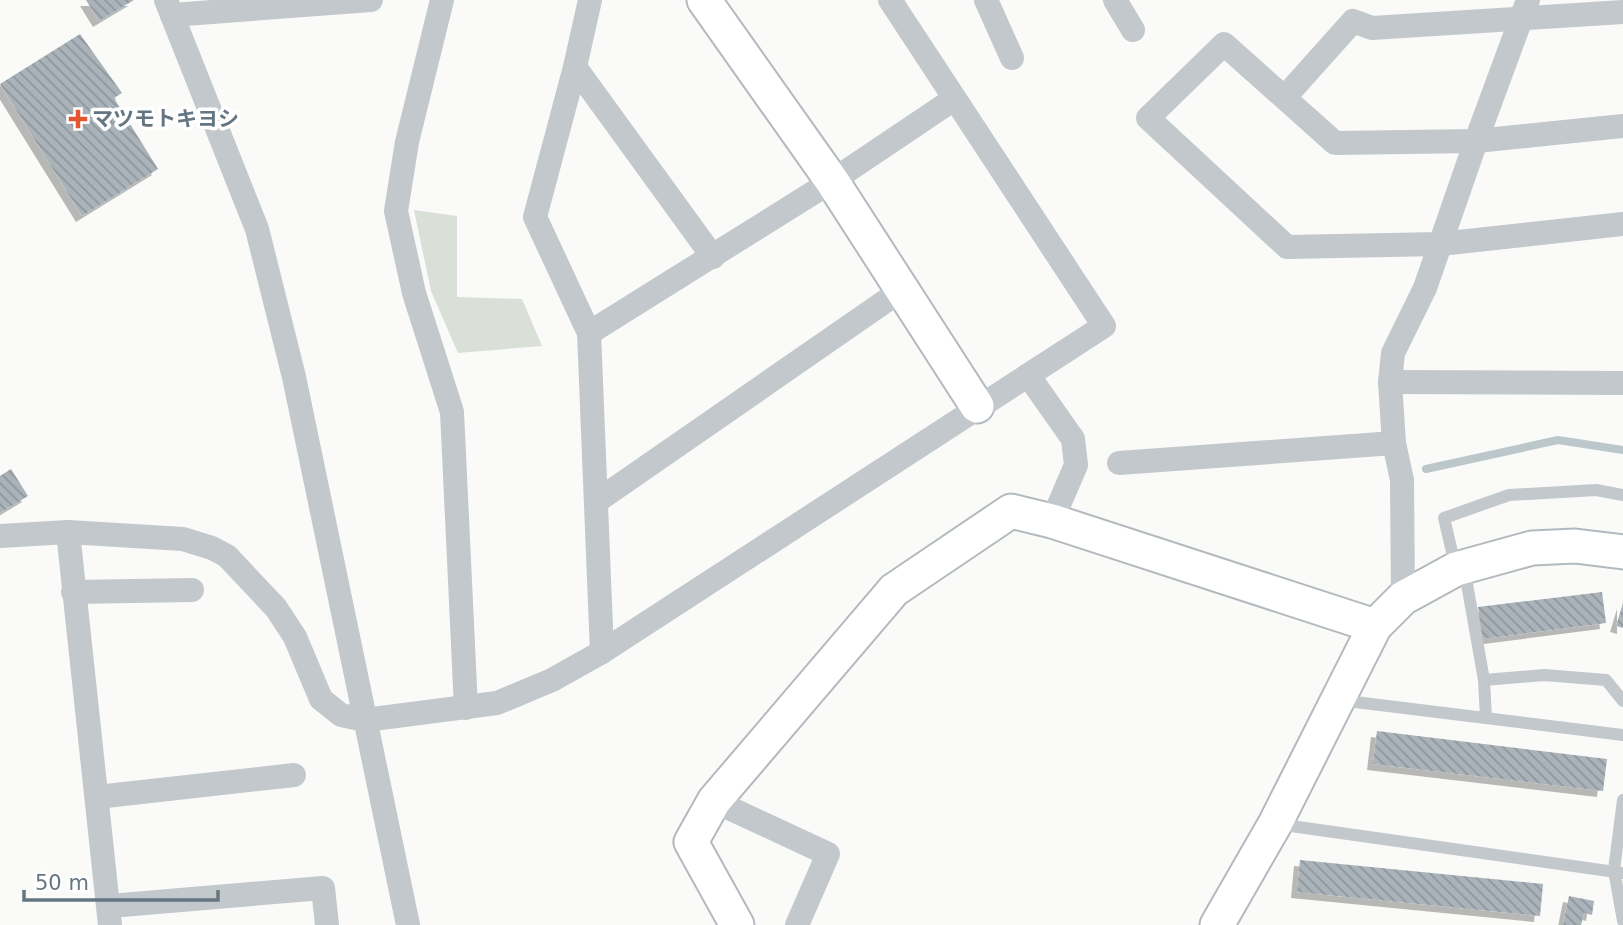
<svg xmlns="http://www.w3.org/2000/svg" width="1623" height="925" viewBox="0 0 1623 925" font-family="'DejaVu Sans','Noto Sans JP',sans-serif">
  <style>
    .park { fill: #dadfd7 }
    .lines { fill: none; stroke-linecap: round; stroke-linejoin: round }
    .stream { stroke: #bbc7cb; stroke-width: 8 }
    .building { fill: url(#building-back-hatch); filter: url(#shadow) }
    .secondary-casing { stroke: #b3babf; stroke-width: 37 }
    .lane { stroke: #c3c8cc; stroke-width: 12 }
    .street { stroke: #c3c8cc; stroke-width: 24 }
    .secondary { stroke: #fff; stroke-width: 33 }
    .poi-dot { fill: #e4572e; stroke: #fff; stroke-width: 2.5 }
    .labels { text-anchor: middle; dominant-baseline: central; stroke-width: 7; stroke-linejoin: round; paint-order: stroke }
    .poi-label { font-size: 21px; font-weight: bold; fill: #657683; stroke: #fff; text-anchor: start }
  </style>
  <defs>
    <pattern id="building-back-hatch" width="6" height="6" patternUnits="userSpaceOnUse" patternTransform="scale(1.75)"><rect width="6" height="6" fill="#aab3b9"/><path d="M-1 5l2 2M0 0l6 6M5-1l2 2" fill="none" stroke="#8e969c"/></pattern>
    <filter id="shadow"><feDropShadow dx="-6" dy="6" stdDeviation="0" flood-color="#0004"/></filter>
  </defs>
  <rect width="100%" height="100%" fill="#fafaf8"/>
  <!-- park -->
  <polygon class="park" points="414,210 457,216 457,297 522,299 542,346 458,353 431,291"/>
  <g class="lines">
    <!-- stream -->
    <polyline class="stream" points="1426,469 1558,440 1623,450"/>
  </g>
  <!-- building -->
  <g class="building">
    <polygon points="86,0 134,0 99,21"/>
    <polygon points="80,34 122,93 114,98 158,169 82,216 0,84"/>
    <polygon points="11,469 28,496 0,513 0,476"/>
    <polygon points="1602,592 1606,623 1482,639 1478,607"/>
    <polygon points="1623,603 1623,628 1616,626"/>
    <polygon points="1377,731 1607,759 1603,791 1373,764"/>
    <polygon points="1300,860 1543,884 1540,916 1297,892"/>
    <polygon points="1569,896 1594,901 1592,915 1584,913 1581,925 1563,925"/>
  </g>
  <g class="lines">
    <defs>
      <g id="secondary">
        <polyline points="704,0 832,181 977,406"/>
        <polyline points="737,925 691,842 714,801 894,590 1011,511 1052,521 1375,626"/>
        <polyline points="1217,925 1275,824 1375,626 1403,598 1456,569 1532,548 1575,546 1623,552"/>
      </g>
    </defs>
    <!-- secondary casing -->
    <use href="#secondary" class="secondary-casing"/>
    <!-- lane -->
    <g class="lane">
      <polyline points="1464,567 1484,680 1486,718"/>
      <polyline points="1456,569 1444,518 1509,495 1596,490 1623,495"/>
      <polyline points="1484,680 1544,675 1606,680 1623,701"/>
      <polyline points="1339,700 1623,735"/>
      <polyline points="1623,800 1614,870 1623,921"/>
      <polyline points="1277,824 1623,873"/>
    </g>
    <!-- street -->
    <g class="street">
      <polyline points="166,0 257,229 294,377 408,925"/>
      <polyline points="442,0 407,142 396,211 414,293 452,412 466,708"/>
      <polyline points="590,0 575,67 535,217 589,333 602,652"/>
      <polyline points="986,0 1012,58"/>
      <polyline points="1115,0 1133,30"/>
      <polyline points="172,15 371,0"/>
      <polyline points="575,67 713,257"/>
      <polyline points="1285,97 1353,21 1372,28 1623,12"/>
      <polyline points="1623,126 1476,141 1335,143 1224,44 1148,118 1287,247 1440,244 1623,224"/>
      <polyline points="589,333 832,181 954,99"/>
      <polyline points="1028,375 1073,439 1076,465 1052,521"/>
      <polyline points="1390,382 1623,383"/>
      <polyline points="1119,463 1394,443"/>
      <polyline points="597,501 903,289"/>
      <polyline points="68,532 110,925"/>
      <polyline points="0,536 68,532 183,539 212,548 227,556 276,608 295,637 321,699 341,715 365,720 497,703 552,680 602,652 1104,326 890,0"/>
      <polyline points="73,592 192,590"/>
      <polyline points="1403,598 1402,480 1394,443 1390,382 1393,353 1425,288 1476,141 1528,0"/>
      <polyline points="97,797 294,775"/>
      <polyline points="714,801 828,854 797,925"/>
      <polyline points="110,906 323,888 327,925"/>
    </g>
    <!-- secondary -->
    <use href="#secondary" class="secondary"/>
  </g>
  <!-- markers -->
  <path class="poi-dot" d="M74.5 108.5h7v7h7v7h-7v7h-7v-7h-7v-7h7z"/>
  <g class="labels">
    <!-- poi labels -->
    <g class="poi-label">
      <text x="92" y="119">マツモトキヨシ</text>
    </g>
  </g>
  <!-- scale -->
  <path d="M24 890v10h194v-10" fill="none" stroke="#657683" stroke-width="3.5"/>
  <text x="35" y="890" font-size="21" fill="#657683" stroke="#ffffff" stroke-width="5" paint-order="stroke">50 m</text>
</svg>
